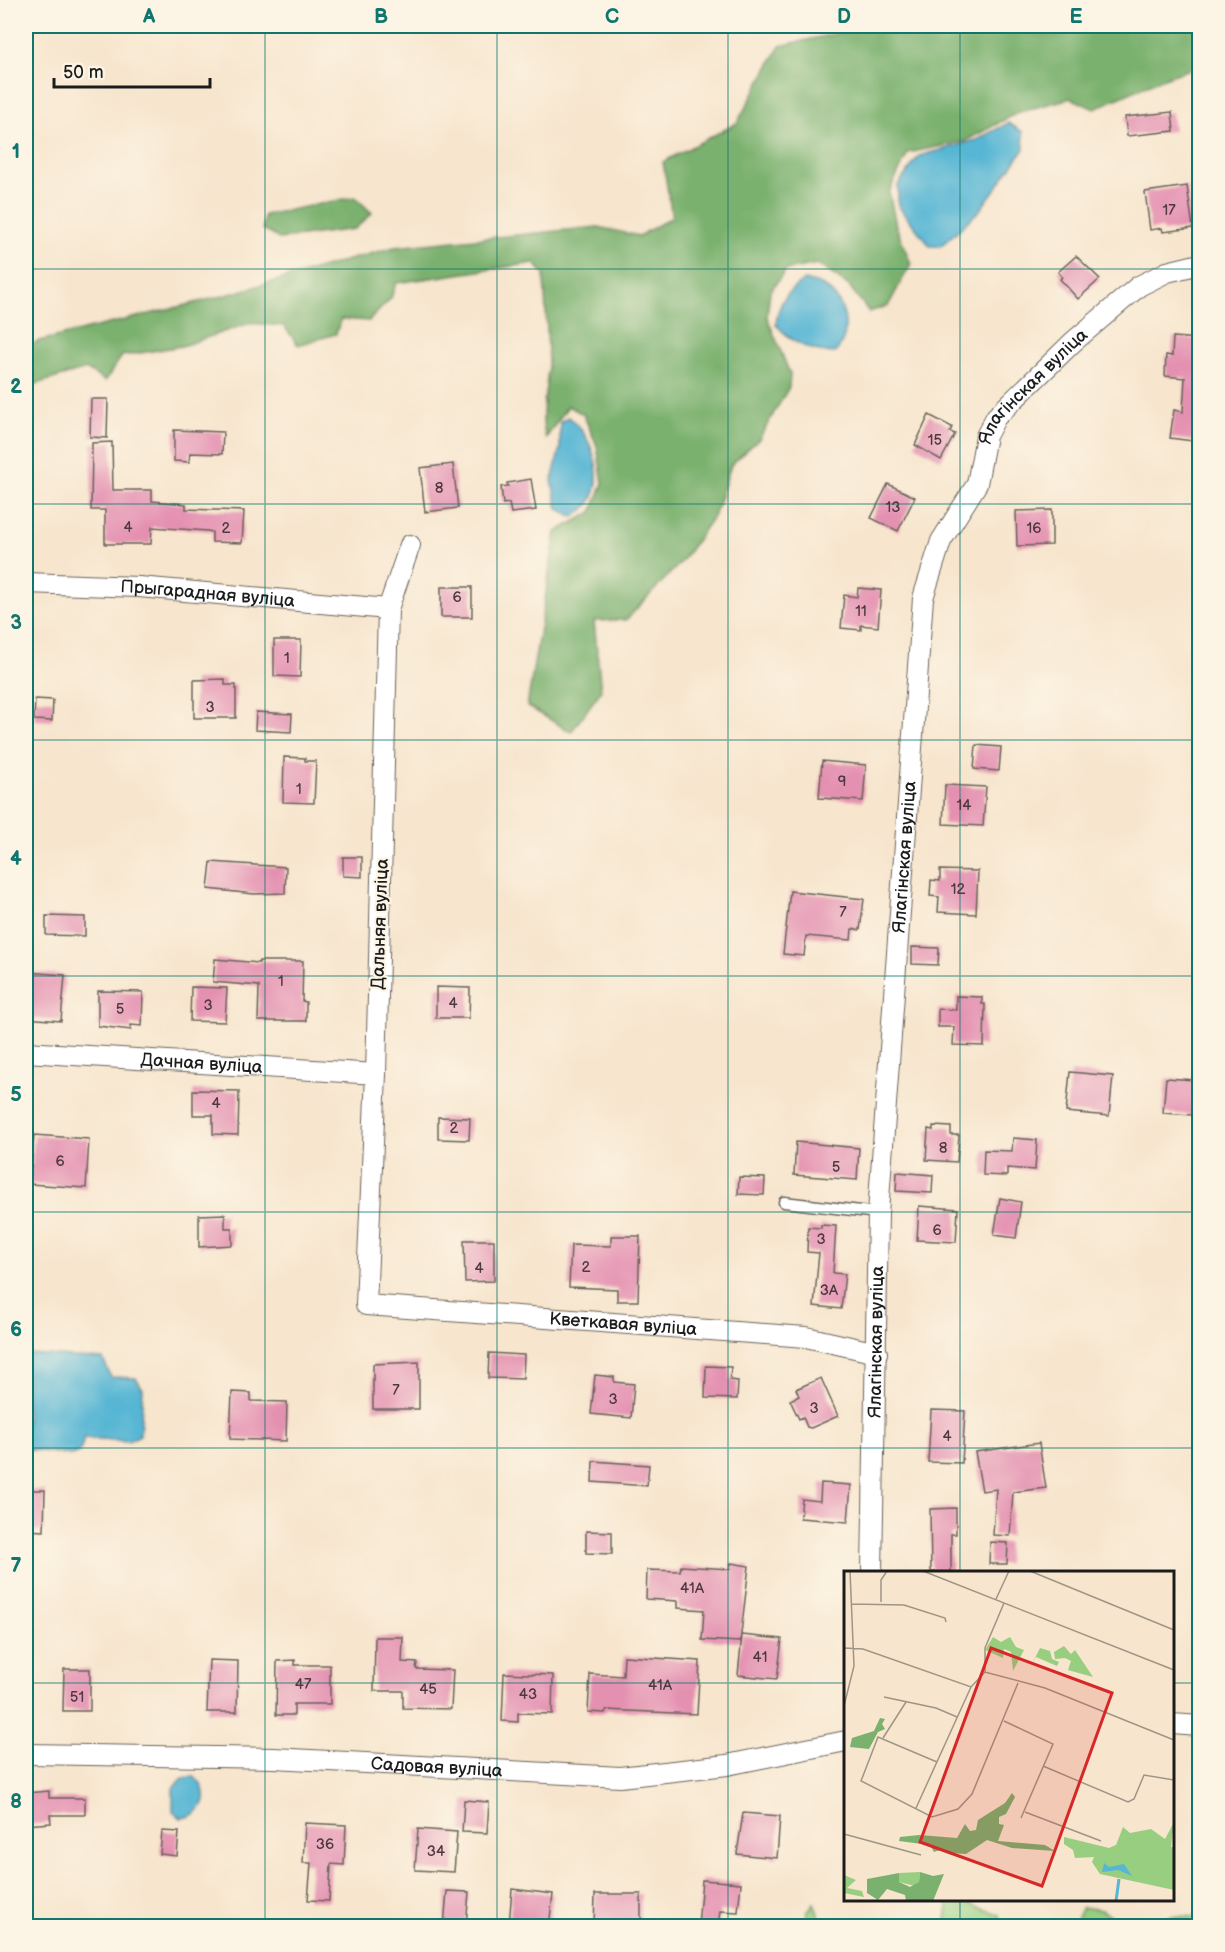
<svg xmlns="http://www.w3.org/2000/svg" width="1225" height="1952" viewBox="0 0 1225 1952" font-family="'Balsamiq Sans',sans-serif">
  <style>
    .green { fill: #98ce80; stroke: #5a754e; stroke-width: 1.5 }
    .forest { fill: #7ab16e; stroke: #4b6645; stroke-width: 1.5 }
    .water { fill: #56b6d4; stroke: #396978; stroke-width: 1.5 }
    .building { fill: #e491b1 }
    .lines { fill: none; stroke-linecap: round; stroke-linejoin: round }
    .lane-casing { stroke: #69625a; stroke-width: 13 }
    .street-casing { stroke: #69625a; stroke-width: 22 }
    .lane { stroke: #fff; stroke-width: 10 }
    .street { stroke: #fff; stroke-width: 20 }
    .grid { fill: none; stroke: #0f766e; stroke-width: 1.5; stroke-opacity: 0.55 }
    .labels { text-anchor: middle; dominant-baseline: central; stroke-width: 4.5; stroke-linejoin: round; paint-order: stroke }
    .number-label { font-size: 15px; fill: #4e3941 }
    .street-label { font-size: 18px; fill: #1c1c1c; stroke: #fcf5e5 }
    .inset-river { fill: none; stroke: #56b6d4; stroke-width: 3 }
    .inset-road { fill: none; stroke: #9f9586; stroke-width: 1.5 }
    .view { fill: #d62828; fill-opacity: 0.15; stroke: #d62828; stroke-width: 3 }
    .inset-edge { fill: none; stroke: #1c1c1c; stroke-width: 3 }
    .neatline { fill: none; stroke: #0f766e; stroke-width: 2 }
    .grid-label { font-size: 20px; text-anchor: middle; font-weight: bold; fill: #0f766e }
  </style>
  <rect width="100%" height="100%" fill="#fcf5e5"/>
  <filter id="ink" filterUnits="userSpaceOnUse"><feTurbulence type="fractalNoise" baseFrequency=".0167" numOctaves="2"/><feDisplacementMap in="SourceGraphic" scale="12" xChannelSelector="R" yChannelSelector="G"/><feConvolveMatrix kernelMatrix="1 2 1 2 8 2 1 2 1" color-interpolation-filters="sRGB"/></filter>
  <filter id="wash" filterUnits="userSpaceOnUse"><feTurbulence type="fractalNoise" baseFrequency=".008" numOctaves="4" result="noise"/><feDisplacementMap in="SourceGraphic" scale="24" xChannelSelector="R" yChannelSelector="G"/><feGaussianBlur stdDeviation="1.35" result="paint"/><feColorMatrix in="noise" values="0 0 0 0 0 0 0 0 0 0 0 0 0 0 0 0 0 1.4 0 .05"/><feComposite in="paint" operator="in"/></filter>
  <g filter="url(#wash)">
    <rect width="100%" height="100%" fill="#f7e5cd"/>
    <!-- green -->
    <g class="green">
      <polygon points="949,1900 971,1900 971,1905 999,1914 1002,1926 945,1926"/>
      <polygon points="814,1903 823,1926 806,1926 807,1912"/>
      <polygon points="1082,1907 1102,1910 1124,1926 1087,1926 1077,1916"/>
      <polygon points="1171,1916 1199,1917 1199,1926 1149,1926"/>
    </g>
    <!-- forest -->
    <g class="forest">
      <path d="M870,26H1199V66L1161,79L1094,109L1071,98L1019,112L965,141L908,153L889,192L896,226L911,264L888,306L869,312L849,286L817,264L786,270L770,291L767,317L790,374L789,387L759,439L731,465L715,514L682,561L626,620L594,621L601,691L571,732L527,706L556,532L592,512L603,483L597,446L583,414L568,406L546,438C538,414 548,389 548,364C548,334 545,304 544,274L534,263L396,283L391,298L369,321L341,319L336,334L298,345L284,326L250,323L182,346L122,356L105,381L86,369L26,387V348L39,341L219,297L394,247L598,227L639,236L672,217L663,162L737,123L780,46Z"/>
      <polygon points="355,197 372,213 355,229 279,239 263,229 264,215"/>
    </g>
    <!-- water -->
    <g class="water">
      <polygon points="1008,123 1023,132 1024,149 980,210 941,246 930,246 898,206 898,185 919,156 976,140"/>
      <path d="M805,280C810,282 818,283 823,286C846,301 853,332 835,353C812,352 791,343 776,324C778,303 787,291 805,280Z"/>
      <path d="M569,417C592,436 607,477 589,504C585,509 578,513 574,517L558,509L552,481L560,448V422Z"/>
      <polygon points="31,1354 103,1359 111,1377 136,1378 143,1389 140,1435 128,1441 84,1438 80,1452 71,1455 26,1449 26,1355"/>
      <path d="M193,1776C213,1791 205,1816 181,1818L173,1811V1788L181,1779Z"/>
    </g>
    <g id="blocks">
      <!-- building -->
      <g class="building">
        <polygon points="1172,112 1174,131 1127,136 1125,117"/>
        <polygon points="1187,186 1193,228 1163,232 1162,228 1150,230 1145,192"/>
        <polygon points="1076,256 1100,279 1078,299 1060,279 1062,277 1058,272"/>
        <polygon points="1173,337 1198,339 1200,442 1170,438 1174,410 1183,412 1185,378 1165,376 1166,355 1172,356"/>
        <polygon points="91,399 108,399 107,438 90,437"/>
        <polygon points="929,415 952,427 950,432 955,434 941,460 915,445"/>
        <polygon points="174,430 223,432 222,454 190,453 189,462 174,461"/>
        <polygon points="112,442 113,490 152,490 152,501 186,504 186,509 244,511 242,543 212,542 212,532 208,531 152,527 151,544 105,544 105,510 91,510 92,443"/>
        <polygon points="453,464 458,508 425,512 420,468"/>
        <polygon points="531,479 536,510 511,513 509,503 503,504 501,487 508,486 507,483"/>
        <polygon points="888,484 915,497 898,531 871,518"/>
        <polygon points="1052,510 1052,545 1017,546 1016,511"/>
        <rect x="441" y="587" width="31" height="30"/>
        <polygon points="858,588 881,590 878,627 861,625 861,630 841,628 844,595 857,597"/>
        <polygon points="274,640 301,640 300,677 274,676"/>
        <polygon points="225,679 225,685 236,685 236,718 194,718 194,680"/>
        <polygon points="35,699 53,700 52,721 34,720"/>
        <polygon points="256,712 292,714 291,732 255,730"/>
        <polygon points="976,745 1001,747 999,771 974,769"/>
        <polygon points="284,757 305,758 305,761 316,761 314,803 283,802"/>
        <polygon points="822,761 866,765 863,801 819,798"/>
        <polygon points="945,785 986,787 983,826 943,824"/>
        <polygon points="343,857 362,857 362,877 343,876"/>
        <polygon points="211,862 286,867 285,893 254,894 208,889"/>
        <polygon points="940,870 978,871 976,914 938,912 939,897 930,896 931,880 940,881"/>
        <polygon points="790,891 864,899 860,930 852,929 851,940 806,936 804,956 783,954"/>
        <polygon points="46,916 85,917 85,936 46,935"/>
        <polygon points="912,947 939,948 938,965 912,964"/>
        <polygon points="215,959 259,963 259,961 303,961 302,1001 306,1002 306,1021 258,1021 259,986 213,982"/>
        <polygon points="26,972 65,975 61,1021 26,1018"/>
        <polygon points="191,987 227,988 225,1022 190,1021"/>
        <polygon points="436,987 470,988 469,1018 436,1018"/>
        <polygon points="98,991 143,992 142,1026 131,1025 131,1030 98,1026"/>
        <polygon points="956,996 982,997 982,1004 985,1004 984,1046 953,1045 954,1027 938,1027 938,1009 956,1010"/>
        <polygon points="1070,1072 1113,1076 1109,1116 1066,1112"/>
        <polygon points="1166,1078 1194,1080 1192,1115 1163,1113"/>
        <polygon points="193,1090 239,1091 238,1135 213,1134 213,1115 193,1115"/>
        <polygon points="438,1117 470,1118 469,1140 438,1139"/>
        <polygon points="933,1126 951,1127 951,1135 959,1135 957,1162 926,1160 928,1129 933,1130"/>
        <polygon points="34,1135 89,1139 86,1188 30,1184"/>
        <polygon points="1013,1138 1037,1140 1035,1170 1007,1168 1007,1176 983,1175 984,1150 1012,1151"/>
        <polygon points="796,1142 859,1148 857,1180 794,1175"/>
        <polygon points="897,1172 933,1175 932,1193 896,1191"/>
        <polygon points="739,1177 765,1178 764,1195 738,1194"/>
        <polygon points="1000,1198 1021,1202 1016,1238 994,1235"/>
        <polygon points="919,1206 958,1209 956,1242 917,1240"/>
        <polygon points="225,1214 225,1228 232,1228 232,1245 199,1247 199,1215"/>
        <polygon points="821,1225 836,1226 833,1273 845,1274 841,1309 814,1306 819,1253 807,1252 808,1227 821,1228"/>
        <polygon points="611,1236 640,1236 638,1301 617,1301 617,1289 569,1287 571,1245 611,1246"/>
        <polygon points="464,1240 494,1240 494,1281 465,1282"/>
        <polygon points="489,1353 524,1355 523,1379 488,1378"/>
        <polygon points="419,1362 419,1409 373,1409 373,1364"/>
        <polygon points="706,1366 731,1367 730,1380 738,1381 737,1399 705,1398"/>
        <polygon points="595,1375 614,1377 614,1382 634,1384 631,1418 591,1414"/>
        <polygon points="821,1378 838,1416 811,1428 807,1427 803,1417 799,1419 790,1400 799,1396 796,1389"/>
        <polygon points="232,1392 251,1393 251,1401 287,1402 286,1441 230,1439"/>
        <polygon points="931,1410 965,1411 962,1463 928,1462"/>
        <polygon points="1039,1443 1046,1488 1013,1492 1010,1536 993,1535 996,1489 982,1491 975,1452"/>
        <polygon points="593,1461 649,1465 647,1486 592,1482"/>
        <polygon points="821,1483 851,1485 848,1522 800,1518 802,1499 820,1501"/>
        <polygon points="26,1490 45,1490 44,1531 26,1530"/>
        <polygon points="956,1508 956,1534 951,1534 951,1572 931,1572 930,1509"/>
        <polygon points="586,1531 612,1532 612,1554 586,1553"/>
        <polygon points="990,1542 1008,1543 1007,1564 989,1564"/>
        <polygon points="731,1563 749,1566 740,1642 702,1640 704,1610 678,1608 678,1601 646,1599 647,1570 680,1571 681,1566 730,1569"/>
        <polygon points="742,1635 782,1639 777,1679 738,1675"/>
        <polygon points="375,1637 403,1637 402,1662 417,1663 416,1669 453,1670 451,1709 403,1708 403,1691 374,1691"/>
        <polygon points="624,1656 700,1661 697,1714 606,1710 605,1713 588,1712 590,1674 623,1676"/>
        <polygon points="209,1660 238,1661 237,1712 207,1712"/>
        <polygon points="295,1660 295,1665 330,1665 330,1704 294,1704 294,1715 276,1715 277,1661"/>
        <polygon points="64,1669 90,1669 90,1711 63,1711"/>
        <polygon points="504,1673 553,1675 552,1714 518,1713 518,1722 502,1721"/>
        <polygon points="49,1791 49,1798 85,1798 85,1815 50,1815 51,1823 26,1825 26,1793"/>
        <polygon points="464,1800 489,1802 487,1833 462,1832"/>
        <polygon points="743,1813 780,1816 777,1858 737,1854"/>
        <polygon points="305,1823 346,1825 344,1865 331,1864 329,1901 308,1900 311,1863 303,1863"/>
        <polygon points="418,1829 457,1832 454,1872 415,1870"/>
        <polygon points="162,1831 179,1832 177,1856 160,1854"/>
        <polygon points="702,1880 741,1883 738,1912 720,1911 718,1926 698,1926"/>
        <polygon points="512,1889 553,1894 549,1926 509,1925"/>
        <polygon points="447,1891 469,1892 466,1926 444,1926"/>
        <polygon points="595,1894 641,1894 641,1926 594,1926"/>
      </g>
    </g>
  </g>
  <g filter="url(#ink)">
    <use href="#blocks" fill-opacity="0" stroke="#69625a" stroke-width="1.5"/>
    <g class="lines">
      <defs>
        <polyline id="lane" points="784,1202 878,1213"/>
        <g id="street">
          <path id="s1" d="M410,545L388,609L376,1074L366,1305L806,1337L877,1353"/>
          <path id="s2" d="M26,583L139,587L388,609"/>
          <path id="s3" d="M26,1052L376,1074"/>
          <path id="s4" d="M872,1572L878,1213L923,598L941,541L977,484L986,436L996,417L1073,342L1139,286L1167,272L1200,264"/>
          <polyline points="1172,1724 1200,1726"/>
          <path id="s5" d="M26,1754L274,1758L620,1777L727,1765L846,1741"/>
        </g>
      </defs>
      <!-- lane casing -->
      <use href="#lane" class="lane-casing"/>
      <!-- street casing -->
      <use href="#street" class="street-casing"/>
      <!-- lane -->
      <use href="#lane" class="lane"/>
      <!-- street -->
      <use href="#street" class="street"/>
    </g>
  </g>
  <!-- grid -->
  <path class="grid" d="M265,26V1926M497,26V1926M728,26V1926M960,26V1572M26,269H1200M26,504H1200M26,740H1200M26,976H1200M26,1212H1200M26,1448H1200M26,1683H846M1172,1683H1200M960,1900V1926"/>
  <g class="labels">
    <!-- number labels -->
    <g class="number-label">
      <text x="1169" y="210">17</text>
      <text x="935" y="440">15</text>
      <text x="439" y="488">8</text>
      <text x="893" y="507">13</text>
      <text x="128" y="527">4</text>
      <text x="226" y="528">2</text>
      <text x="1034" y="528">16</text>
      <text x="457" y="597">6</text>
      <text x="861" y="611">11</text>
      <text x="287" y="658">1</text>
      <text x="210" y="707">3</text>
      <text x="842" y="781">9</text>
      <text x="299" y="789">1</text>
      <text x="964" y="805">14</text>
      <text x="958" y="889">12</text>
      <text x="843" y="912">7</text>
      <text x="281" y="981">1</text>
      <text x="453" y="1003">4</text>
      <text x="208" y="1005">3</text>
      <text x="120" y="1009">5</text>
      <text x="216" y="1103">4</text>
      <text x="454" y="1128">2</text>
      <text x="943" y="1148">8</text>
      <text x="60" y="1161">6</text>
      <text x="836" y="1167">5</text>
      <text x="937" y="1230">6</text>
      <text x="821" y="1239">3</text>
      <text x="586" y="1267">2</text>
      <text x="479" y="1268">4</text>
      <text x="829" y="1290">3А</text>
      <text x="396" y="1390">7</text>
      <text x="613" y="1399">3</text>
      <text x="814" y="1408">3</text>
      <text x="947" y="1436">4</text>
      <text x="692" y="1588">41А</text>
      <text x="760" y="1657">41</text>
      <text x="303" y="1684">47</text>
      <text x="660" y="1685">41А</text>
      <text x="428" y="1689">45</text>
      <text x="528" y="1694">43</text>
      <text x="77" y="1697">51</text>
      <text x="325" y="1844">36</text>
      <text x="436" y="1851">34</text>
    </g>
    <!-- street labels -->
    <g class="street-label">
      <text stroke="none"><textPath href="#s4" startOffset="1220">Ялагінская вуліца</textPath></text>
      <text stroke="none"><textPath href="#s2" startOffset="182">Прыгарадная вуліца</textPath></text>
      <text stroke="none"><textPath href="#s4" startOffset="716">Ялагінская вуліца</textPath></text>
      <text transform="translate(380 924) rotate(-88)">Дальняя вуліца</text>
      <text stroke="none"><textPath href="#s3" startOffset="176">Дачная вуліца</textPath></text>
      <text stroke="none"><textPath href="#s1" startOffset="1022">Кветкавая вуліца</textPath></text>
      <text stroke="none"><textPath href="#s4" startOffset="230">Ялагінская вуліца</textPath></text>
      <text stroke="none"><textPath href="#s5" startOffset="411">Садовая вуліца</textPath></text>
    </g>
  </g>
  <!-- overview -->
  <g transform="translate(844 1571)">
    <rect width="330" height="330" fill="#f7e5cd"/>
    <path d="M149,66L157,71L166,66L172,76L180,79L169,100L167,81L160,78L159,87L141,79ZM220,75L227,83L231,79L249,106L224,99L227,90L221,87L211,88L210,81ZM196,77L206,80L208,88L215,91L213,95L192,86L186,97ZM330,251L327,276H330V319L256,303L248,291L250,286L231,287L229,279L220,273V266L265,277L272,274L279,256L286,262L307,258L321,268ZM76,301L75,311L71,315L55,311V302ZM0,304L12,309L3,317L18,320L20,326L0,322Z" fill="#98ce80"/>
    <path d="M36,147L41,148L38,153L41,158L34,161L25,178L6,176L8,167L30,160ZM168,222L171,226L162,243L155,246V253L160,254L154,270L201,274L211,280L168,277L143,269L122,283L105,282L99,278L90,281L86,274L55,270L56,266L75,264L113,267L121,253L126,260L132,259L134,249L161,232ZM76,301L89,305L100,303L89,330H62L61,324L43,318L34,329L23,322V308L55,302V311L66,316L75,311Z" fill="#7ab16e"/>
    <path d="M260,292L265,296L280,293L288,305L274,299L258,301Z" fill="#56b6d4"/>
    <path class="inset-river" d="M272,330L275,308"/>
    <path class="inset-road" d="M79,0L330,99M186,0L330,59M152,28L165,0M37,31V9L43,0M7,33L60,34L101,47L102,51M0,77L19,78L127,116L141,101L201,117L330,169M141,101V77L160,32M40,126L92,137L113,146M0,135L10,95L6,0M160,150L209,173L177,247M39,167L62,131M93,191L34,166L17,210L88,246L114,238L128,223L174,112M199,195L284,231L290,228L300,204L330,209M72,237L127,116M181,241L257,270M0,263L77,284"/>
    <path class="view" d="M147,77L268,122L198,315L76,271Z"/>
    <rect width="330" height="330" class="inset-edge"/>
  </g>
  <!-- margin -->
  <rect width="1225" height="1952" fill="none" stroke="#fcf5e5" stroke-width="66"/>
  <!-- scale -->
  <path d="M54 78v9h156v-9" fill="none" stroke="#1c1c1c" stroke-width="3"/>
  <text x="63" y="78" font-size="18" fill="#1c1c1c" stroke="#fcf5e5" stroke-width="4.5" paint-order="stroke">50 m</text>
  <rect x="33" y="33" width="1159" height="1886" class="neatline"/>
  <g class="grid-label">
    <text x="149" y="23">A</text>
    <text x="381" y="23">B</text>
    <text x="612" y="23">C</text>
    <text x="844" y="23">D</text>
    <text x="1076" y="23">E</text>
    <text x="16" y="158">1</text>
    <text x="16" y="393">2</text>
    <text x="16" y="629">3</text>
    <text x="16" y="865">4</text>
    <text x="16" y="1101">5</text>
    <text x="16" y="1336">6</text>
    <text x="16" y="1572">7</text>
    <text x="16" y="1808">8</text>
  </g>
</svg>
